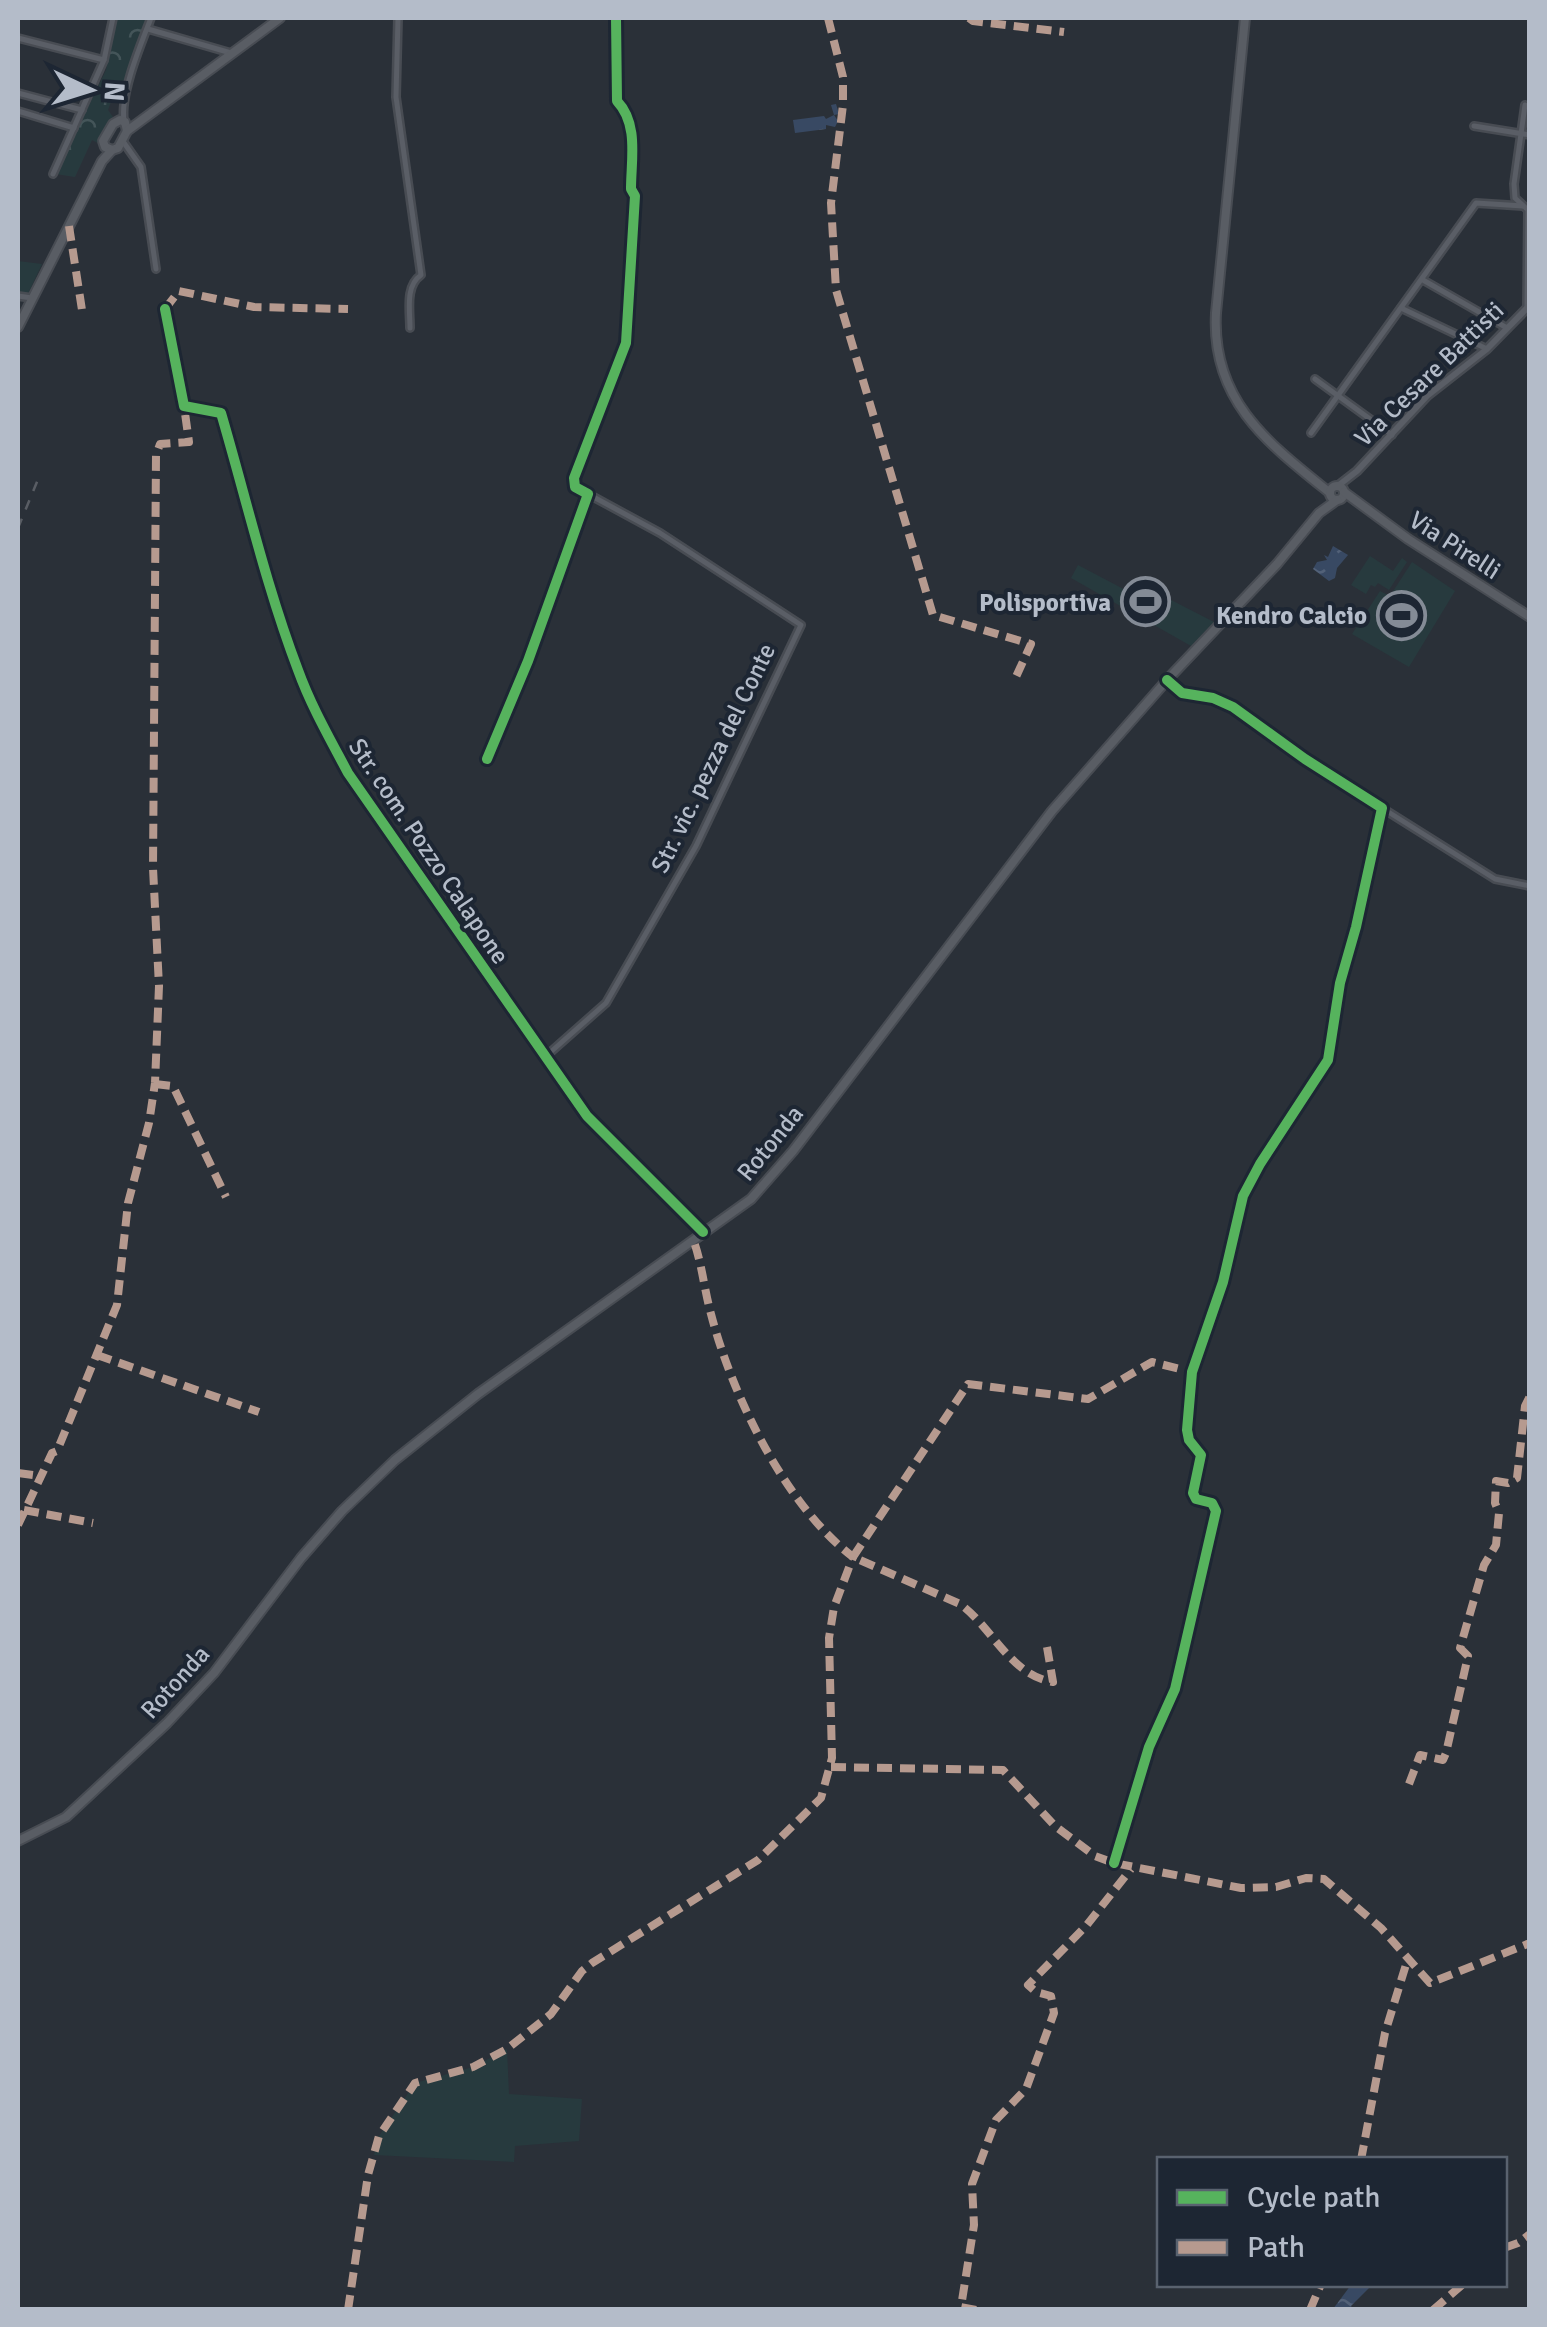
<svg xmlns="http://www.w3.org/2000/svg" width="1547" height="2327" viewBox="0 0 1547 2327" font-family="Signika,sans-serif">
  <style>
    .grass { fill: #273a3e }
    .park { fill: url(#park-crowns) }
    .water { fill: url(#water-ripples) }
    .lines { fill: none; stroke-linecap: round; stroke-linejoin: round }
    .minor-casing { stroke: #484c53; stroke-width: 10 }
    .tertiary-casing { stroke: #484c53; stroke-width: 11 }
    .secondary-casing { stroke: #484c53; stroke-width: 12 }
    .minor { stroke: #5a5e66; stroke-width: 5 }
    .tertiary { stroke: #5a5e66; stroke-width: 6 }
    .secondary { stroke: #595d64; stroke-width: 8 }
    .rail { stroke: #595d64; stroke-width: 2.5; stroke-dasharray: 10 10; stroke-linecap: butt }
    .quiet { stroke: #b69a8f; stroke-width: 8; stroke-dasharray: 15 8; stroke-linecap: butt }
    .cycleway-casing { stroke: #1d2633; stroke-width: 16 }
    .cycleway { stroke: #56b35d; stroke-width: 10 }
    .labels { text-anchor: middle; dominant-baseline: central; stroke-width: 8; stroke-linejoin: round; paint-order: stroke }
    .street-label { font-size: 25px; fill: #b4bcc9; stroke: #1d2633 }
    .poi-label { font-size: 25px; font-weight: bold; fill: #b4bcc9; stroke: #1d2633; text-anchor: end }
  </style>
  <defs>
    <pattern id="park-crowns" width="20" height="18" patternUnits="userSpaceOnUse" patternTransform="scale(2.5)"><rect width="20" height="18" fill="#273a3e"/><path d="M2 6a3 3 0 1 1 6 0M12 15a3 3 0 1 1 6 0" fill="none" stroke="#445559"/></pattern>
    <pattern id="water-ripples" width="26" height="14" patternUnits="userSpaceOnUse" patternTransform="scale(2.5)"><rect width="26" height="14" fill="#384963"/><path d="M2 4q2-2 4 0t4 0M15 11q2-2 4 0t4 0" fill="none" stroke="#526178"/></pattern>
  </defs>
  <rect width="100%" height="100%" fill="#2a3038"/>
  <!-- grass -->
  <g class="grass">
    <polygon points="18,261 42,264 27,296 18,294"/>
    <polygon points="1370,556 1393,571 1402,558 1407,562 1389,590 1378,583 1375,587 1371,585 1366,594 1351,585"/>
    <polygon points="1412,562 1455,591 1409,667 1352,634 1380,591 1390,596"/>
    <polygon points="1078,565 1133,594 1140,584 1214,622 1191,646 1071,578"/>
    <polygon points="507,2049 509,2094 582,2099 579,2141 515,2146 514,2162 374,2155 379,2136 415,2083 473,2067"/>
  </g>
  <!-- park -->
  <polygon class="park" points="117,18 146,18 124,84 116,87 108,110 113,117 101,134 100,144 92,140 75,177 56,174 106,70"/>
  <!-- water -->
  <g class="water">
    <polygon points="836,104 839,114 834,115 838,121 835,127 826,125 826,129 795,133 793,120 824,116 826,119 834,115 831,105"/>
    <polygon points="1333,546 1348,555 1337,568 1335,578 1329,581 1313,569 1317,562 1327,560 1324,555 1328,557"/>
    <polygon points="1351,2285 1372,2285 1351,2306 1353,2309 1333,2309"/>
  </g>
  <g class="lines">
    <defs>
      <g id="minor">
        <path d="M398,18L396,97L421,275C405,286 410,310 410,328"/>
        <polyline points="148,29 231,53"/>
        <polyline points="18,38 104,60"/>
        <polyline points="18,93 82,110"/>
        <polyline points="1525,105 1514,184 1515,198 1528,210"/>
        <polyline points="18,111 74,128"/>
        <path d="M124,121C120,93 141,44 151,18"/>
        <polyline points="1474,126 1530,135"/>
        <polyline points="122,140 141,167 156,269"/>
        <polyline points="53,174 104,60 113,18"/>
        <polyline points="1423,280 1507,328"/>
        <polyline points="18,296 32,298"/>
        <polyline points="1527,307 1528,210"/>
        <polyline points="1401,308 1487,349"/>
        <path d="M165,309L184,406L221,413C246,498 266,586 298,670C311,706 330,739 348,773L587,1116L703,1232"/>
        <polyline points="1315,379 1392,435"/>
        <polyline points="1311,433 1476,203 1523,206"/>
        <path d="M487,759L528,661L588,494L575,487L574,478L626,343L635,196L631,189C631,160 639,124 617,101L616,18"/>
        <polyline points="1382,808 1495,879 1530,886"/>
        <polyline points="545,1057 606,1003 696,846 801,625 660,533 588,494"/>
        <polyline points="1114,1863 1149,1747 1175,1689 1216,1511 1212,1503 1196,1499 1193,1493 1201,1455 1189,1440 1187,1430 1192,1372 1223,1282 1243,1196 1260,1164 1328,1060 1340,983 1356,927 1382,808 1305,759 1233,707 1213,698 1182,693 1167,680"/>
      </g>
      <polyline id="tertiary" points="1339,485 1357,471 1427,396 1487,349 1530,305"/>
      <g id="secondary">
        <path d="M1245,18L1216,313C1211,401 1269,444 1330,493"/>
        <polygon points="120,120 125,122 127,131 118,148 112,150 105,147 103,141 113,124"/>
        <polyline points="127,131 280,18"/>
        <polyline points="18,327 102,161 112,150"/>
        <circle cx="1337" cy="493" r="7"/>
        <polyline points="1344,492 1408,539 1530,617"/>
        <polyline points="18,1841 66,1817 167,1723 214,1673 301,1558 342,1511 395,1460 478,1394 751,1199 793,1151 1052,811 1167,680 1277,564 1319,513 1337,500"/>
      </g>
    </defs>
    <!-- minor casing -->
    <use href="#minor" class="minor-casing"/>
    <!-- tertiary casing -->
    <use href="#tertiary" class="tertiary-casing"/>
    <!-- secondary casing -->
    <use href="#secondary" class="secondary-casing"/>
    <!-- minor -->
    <use href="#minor" class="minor"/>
    <!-- tertiary -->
    <use href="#tertiary" class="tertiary"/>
    <!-- secondary -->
    <use href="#secondary" class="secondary"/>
    <!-- rail -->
    <polyline class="rail" points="18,528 39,477"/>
    <!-- quiet -->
    <g class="quiet">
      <polyline points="828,18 843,77 843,105 831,203 836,290 933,615 1031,644 1015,679"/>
      <polyline points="969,18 973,21 1064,32"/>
      <polyline points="69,226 82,310"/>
      <polyline points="165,309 179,291 254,307 348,309"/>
      <polyline points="155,1084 173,1086 226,1197"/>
      <polyline points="97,1355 259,1412"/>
      <polyline points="18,1473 41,1476"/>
      <polyline points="24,1510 93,1523"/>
      <polyline points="18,1525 52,1453 57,1451 117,1305 128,1203 149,1123 155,1083 159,986 153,868 156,455 160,444 189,442 184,406"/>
      <path d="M1047,1647L1053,1682C1011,1676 991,1626 960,1604L853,1557L968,1384L1088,1399L1152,1362L1192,1372"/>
      <polyline points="831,1767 1003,1770 1055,1826 1095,1856 1114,1863 1241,1888 1276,1887 1306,1878 1324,1879 1381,1928 1430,1983 1530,1943"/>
      <polyline points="1409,1784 1420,1755 1443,1760 1446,1753 1468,1656 1460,1648 1484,1565 1496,1545 1499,1513 1495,1503 1496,1481 1508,1483 1517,1478 1525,1406 1530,1396"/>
      <polyline points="1361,2160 1385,2033 1408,1958"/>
      <polyline points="1504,2248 1518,2243 1530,2234"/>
      <path d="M348,2310L368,2175L379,2136L415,2083L473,2067L507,2049L551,2014L582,1971L592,1963L758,1860L821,1798L832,1758L829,1638L834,1607L853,1557C785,1505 732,1395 711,1314C704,1289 702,1263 693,1239"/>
      <polyline points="976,2310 961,2307 974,2225 972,2184 996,2120 1026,2089 1054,2013 1051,1996 1036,1992 1028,1985 1086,1926 1131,1869"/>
      <polyline points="1310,2310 1321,2284"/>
      <polyline points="1433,2310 1463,2284"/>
    </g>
    <defs>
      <g id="cycleway">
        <path d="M165,309L184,406L221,413C246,498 266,586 298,670C311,706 330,739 348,773L587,1116L703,1232"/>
        <path d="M487,759L528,661L588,494L575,487L574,478L626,343L635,196L631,189C631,160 639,124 617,101L616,18"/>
        <polyline points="1114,1863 1149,1747 1175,1689 1216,1511 1212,1503 1196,1499 1193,1493 1201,1455 1189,1440 1187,1430 1192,1372 1223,1282 1243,1196 1260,1164 1328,1060 1340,983 1356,927 1382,808 1305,759 1233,707 1213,698 1182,693 1167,680"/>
      </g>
    </defs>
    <!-- cycleway casing -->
    <use href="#cycleway" class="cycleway-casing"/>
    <!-- cycleway -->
    <use href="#cycleway" class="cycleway"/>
  </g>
  <!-- icons -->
  <defs>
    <symbol id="stadium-ring" viewBox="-11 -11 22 22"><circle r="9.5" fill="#1d2633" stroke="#848b96" stroke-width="1.5"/><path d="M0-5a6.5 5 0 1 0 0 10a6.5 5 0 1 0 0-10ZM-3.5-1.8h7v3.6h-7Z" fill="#848b96"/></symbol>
  </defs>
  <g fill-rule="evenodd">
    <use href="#stadium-ring" x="1118" y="574" width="55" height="55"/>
    <use href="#stadium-ring" x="1374" y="588" width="55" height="55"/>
  </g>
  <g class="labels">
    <!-- street labels -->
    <g class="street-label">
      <text transform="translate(1429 374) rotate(-44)">Via Cesare Battisti</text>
      <text transform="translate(1455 545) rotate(33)">Via Pirelli</text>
      <text transform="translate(713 758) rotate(-64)">Str. vic. pezza del Conte</text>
      <text transform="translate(429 851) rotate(56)">Str. com. Pozzo Calapone</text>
      <text transform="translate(770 1143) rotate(-51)">Rotonda</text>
      <text transform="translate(175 1682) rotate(-48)">Rotonda</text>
    </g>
    <!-- poi labels -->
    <g class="poi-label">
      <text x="1111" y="602">Polisportiva</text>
      <text x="1367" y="615">Kendro Calcio</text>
    </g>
  </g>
  <!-- border -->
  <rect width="1547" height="2327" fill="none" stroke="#b4bcc9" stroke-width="40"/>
  <!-- legend -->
  <rect x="1157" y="2157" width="350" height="130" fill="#1d2633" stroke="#59626f" stroke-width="2.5"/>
  <rect x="1177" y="2190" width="50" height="15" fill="#56b35d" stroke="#59626f" stroke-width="2.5"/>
  <text x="1247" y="2207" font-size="30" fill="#b4bcc9">Cycle path</text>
  <rect x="1177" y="2240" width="50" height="15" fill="#b69a8f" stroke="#59626f" stroke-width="2.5"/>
  <text x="1247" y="2257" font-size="30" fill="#b4bcc9">Path</text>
  <!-- north arrow -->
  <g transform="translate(90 90) rotate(94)" stroke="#1d2633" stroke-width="8" paint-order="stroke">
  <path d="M0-8L18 38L0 25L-18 38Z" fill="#b4bcc9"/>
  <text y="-15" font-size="28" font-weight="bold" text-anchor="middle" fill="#b4bcc9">N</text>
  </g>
</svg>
